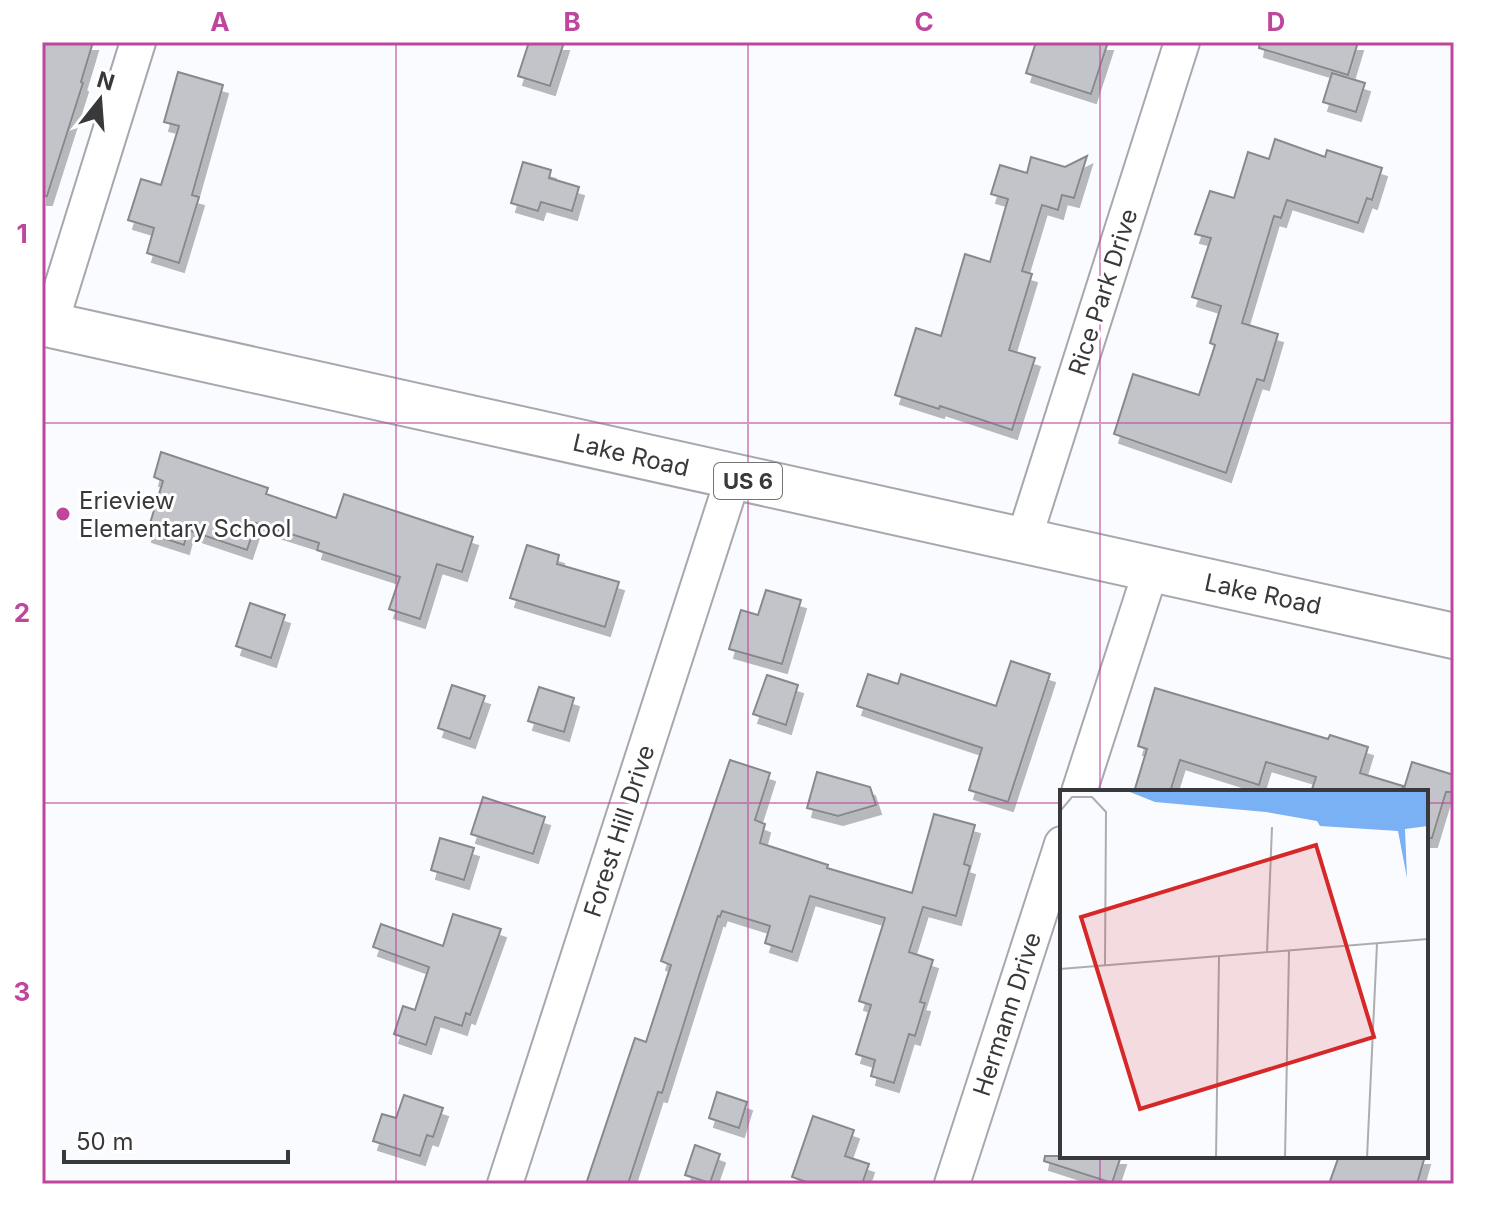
<svg xmlns="http://www.w3.org/2000/svg" width="1496" height="1226" viewBox="0 0 1496 1226" font-family="Inter,sans-serif">
  <style>
    .building { fill: #c3c4c9; stroke: #88898d; stroke-width: 2; filter: url(#shadow) }
    .lines { fill: none; stroke-linecap: round; stroke-linejoin: round }
    .street-casing { stroke: #a7a8ad; stroke-width: 38 }
    .primary-casing { stroke: #a7a8ad; stroke-width: 48 }
    .street { stroke: #fff; stroke-width: 34 }
    .primary { stroke: #fff; stroke-width: 44 }
    .grid { fill: none; stroke: #be469c; stroke-width: 2; stroke-opacity: 0.55 }
    .poi-dot { fill: #be469c; stroke: #fff; stroke-width: 3 }
    .labels { text-anchor: middle; dominant-baseline: central; stroke-width: 6; stroke-linejoin: round; paint-order: stroke }
    .shield { fill: #fff; stroke: #747476; stroke-width: 2 }
    .shield-label { font-size: 22px; font-weight: bold; fill: #39393b }
    .street-label { font-size: 24px; fill: #39393b; stroke: #fff }
    .poi-label { font-size: 24px; fill: #39393b; stroke: #fff; text-anchor: start }
    .inset-road { fill: none; stroke: #adadb1; stroke-width: 2 }
    .view { fill: #d62828; fill-opacity: 0.15; stroke: #d62828; stroke-width: 4 }
    .inset-edge { fill: none; stroke: #39393b; stroke-width: 4 }
    .neatline { fill: none; stroke: #be469c; stroke-width: 3 }
    .grid-label { font-size: 26px; text-anchor: middle; font-weight: bold; fill: #be469c }
  </style>
  <defs>
    <filter id="shadow"><feDropShadow dx="5" dy="9" stdDeviation="0" flood-color="#0004"/></filter>
  </defs>
  <rect width="100%" height="100%" fill="#fafbff"/>
  <!-- building -->
  <g class="building">
    <polygon points="42,42 93,42 81,82 83,83 47,196 42,196"/>
    <polygon points="529,42 564,42 550,86 518,76"/>
    <polygon points="1036,42 1108,42 1091,94 1026,73"/>
    <polygon points="1260,42 1358,42 1348,75 1259,48"/>
    <polygon points="178,72 223,85 192,195 199,197 179,263 147,253 154,228 128,220 141,179 161,185 179,126 164,122"/>
    <polygon points="1332,73 1365,83 1356,112 1323,102"/>
    <polygon points="1275,139 1325,157 1327,150 1382,168 1372,200 1367,198 1358,223 1287,200 1281,218 1274,216 1242,323 1278,334 1264,381 1257,379 1226,473 1114,434 1133,374 1199,395 1215,345 1210,343 1221,306 1192,297 1211,238 1195,234 1210,191 1234,198 1248,152 1269,159"/>
    <polygon points="1087,156 1074,198 1062,195 1058,210 1042,205 1022,271 1032,274 1009,350 1035,358 1012,430 940,406 939,409 895,395 916,328 941,336 965,254 990,262 1008,199 991,194 1000,165 1027,173 1031,157 1065,167"/>
    <polygon points="523,162 551,170 549,178 579,187 572,211 541,202 538,211 511,203"/>
    <polygon points="161,452 268,488 266,494 336,518 344,494 473,537 462,572 437,564 420,619 389,609 400,577 317,550 319,543 256,523 247,550 188,530 184,545 147,533 163,481 154,477"/>
    <polygon points="527,545 559,555 557,564 619,582 605,627 510,598"/>
    <polygon points="766,590 801,600 782,664 729,649 741,610 758,615"/>
    <polygon points="250,603 285,615 271,658 236,646"/>
    <polygon points="1011,661 1050,674 1008,802 969,790 982,748 857,706 868,674 898,684 901,674 996,706"/>
    <polygon points="767,675 798,685 786,725 753,714"/>
    <polygon points="452,685 485,696 470,739 438,728"/>
    <polygon points="539,687 574,698 564,732 528,721"/>
    <polygon points="1155,688 1328,739 1330,735 1368,747 1360,773 1403,786 1402,792 1311,792 1316,777 1266,762 1259,785 1180,760 1170,792 1134,792 1147,749 1138,746"/>
    <polygon points="730,760 770,773 755,820 765,824 760,843 828,865 827,868 912,893 934,814 975,825 964,864 970,866 956,916 923,907 909,952 933,960 920,1002 925,1003 915,1036 909,1034 894,1083 871,1076 875,1060 856,1054 871,1005 859,1001 885,918 810,896 792,952 765,943 770,926 722,911 720,917 718,916 662,1093 658,1092 628,1184 586,1184 635,1038 646,1042 671,965 661,961"/>
    <polygon points="1412,762 1454,775 1454,792 1446,792 1432,838 1426,838 1426,792 1403,792"/>
    <polygon points="817,772 870,787 876,805 838,816 807,808"/>
    <polygon points="483,797 545,817 533,854 471,834"/>
    <polygon points="440,838 474,848 464,880 431,870"/>
    <polygon points="453,914 501,929 470,1015 466,1013 462,1026 435,1017 426,1045 394,1034 403,1006 415,1010 429,967 373,947 381,924 443,946"/>
    <polygon points="717,1092 747,1102 739,1128 709,1118"/>
    <polygon points="404,1095 443,1108 433,1137 427,1135 420,1156 373,1141 382,1114 396,1118"/>
    <polygon points="813,1116 854,1130 845,1156 869,1164 862,1184 812,1184 792,1177"/>
    <polygon points="695,1145 720,1154 710,1183 685,1175"/>
    <polygon points="1045,1156 1121,1156 1112,1183 1044,1161"/>
    <polygon points="1339,1156 1425,1156 1417,1184 1329,1184"/>
  </g>
  <g class="lines">
    <defs>
      <g id="street">
        <polyline points="50,325 138,42"/>
        <polyline points="1023,542 1182,42"/>
        <polyline points="1079,792 1151,570"/>
        <polyline points="505,1184 733,478"/>
        <polyline points="952,1184 1062,844"/>
      </g>
      <polyline id="primary" points="42,323 1454,636"/>
    </defs>
    <!-- street casing -->
    <use href="#street" class="street-casing"/>
    <!-- primary casing -->
    <use href="#primary" class="primary-casing"/>
    <!-- street -->
    <use href="#street" class="street"/>
    <!-- primary -->
    <use href="#primary" class="primary"/>
  </g>
  <!-- grid -->
  <path class="grid" d="M396,42V1184M748,42V1184M1100,42V792M42,423H1454M42,803H1062M1426,803H1454M1100,1156V1184"/>
  <!-- markers -->
  <circle class="poi-dot" cx="63" cy="514" r="8"/>
  <g class="labels">
    <!-- shield labels -->
    <rect class="shield" x="714" y="463" width="68" height="36" rx="6"/>
    <g class="shield-label">
      <text x="748" y="481">US 6</text>
    </g>
    <!-- street labels -->
    <g class="street-label">
      <text transform="translate(1103 292) rotate(-72)">Rice Park Drive</text>
      <text transform="translate(631 455) rotate(13)">Lake Road</text>
      <text transform="translate(1263 594) rotate(12)">Lake Road</text>
      <text transform="translate(619 831) rotate(-72)">Forest Hill Drive</text>
      <text transform="translate(1007 1014) rotate(-72)">Hermann Drive</text>
    </g>
    <!-- poi labels -->
    <g class="poi-label">
      <text x="79" y="500">Erieview<tspan x="79" dy="28">Elementary School</tspan></text>
    </g>
  </g>
  <!-- overview -->
  <g transform="translate(1060 790)">
    <rect width="368" height="368" fill="#fafbff"/>
    <path d="M65,0H368V36L345,39L347,88L338,41L260,36L257,31L206,22L95,12Z" fill="#7ab0f4"/>
    <path class="inset-road" d="M0,131L1,20L12,7H32L46,22L45,175M207,163L212,37M0,179L368,149M156,368L159,167M225,368L229,161M307,368L317,154"/>
    <path class="view" d="M256,55L314,247L80,319L21,127Z"/>
    <rect width="368" height="368" class="inset-edge"/>
  </g>
  <!-- border -->
  <rect width="1496" height="1226" fill="none" stroke="#ffffff" stroke-width="88"/>
  <!-- north arrow -->
  <g transform="translate(100 100) rotate(17)" stroke="#ffffff" stroke-width="6" paint-order="stroke">
  <path d="M0-6L14 30L0 20L-14 30Z" fill="#39393b"/>
  <text y="-12" font-size="22" font-weight="bold" text-anchor="middle" fill="#39393b">N</text>
  </g>
  <!-- scale -->
  <path d="M64 1150v12h224v-12" fill="none" stroke="#39393b" stroke-width="4"/>
  <text x="76" y="1150" font-size="24" fill="#39393b" stroke="#ffffff" stroke-width="6" paint-order="stroke">50 m</text>
  <rect x="44" y="44" width="1408" height="1138" class="neatline"/>
  <g class="grid-label">
    <text x="220" y="31">A</text>
    <text x="572" y="31">B</text>
    <text x="924" y="31">C</text>
    <text x="1276" y="31">D</text>
    <text x="22" y="243">1</text>
    <text x="22" y="622">2</text>
    <text x="22" y="1001">3</text>
  </g>
</svg>
